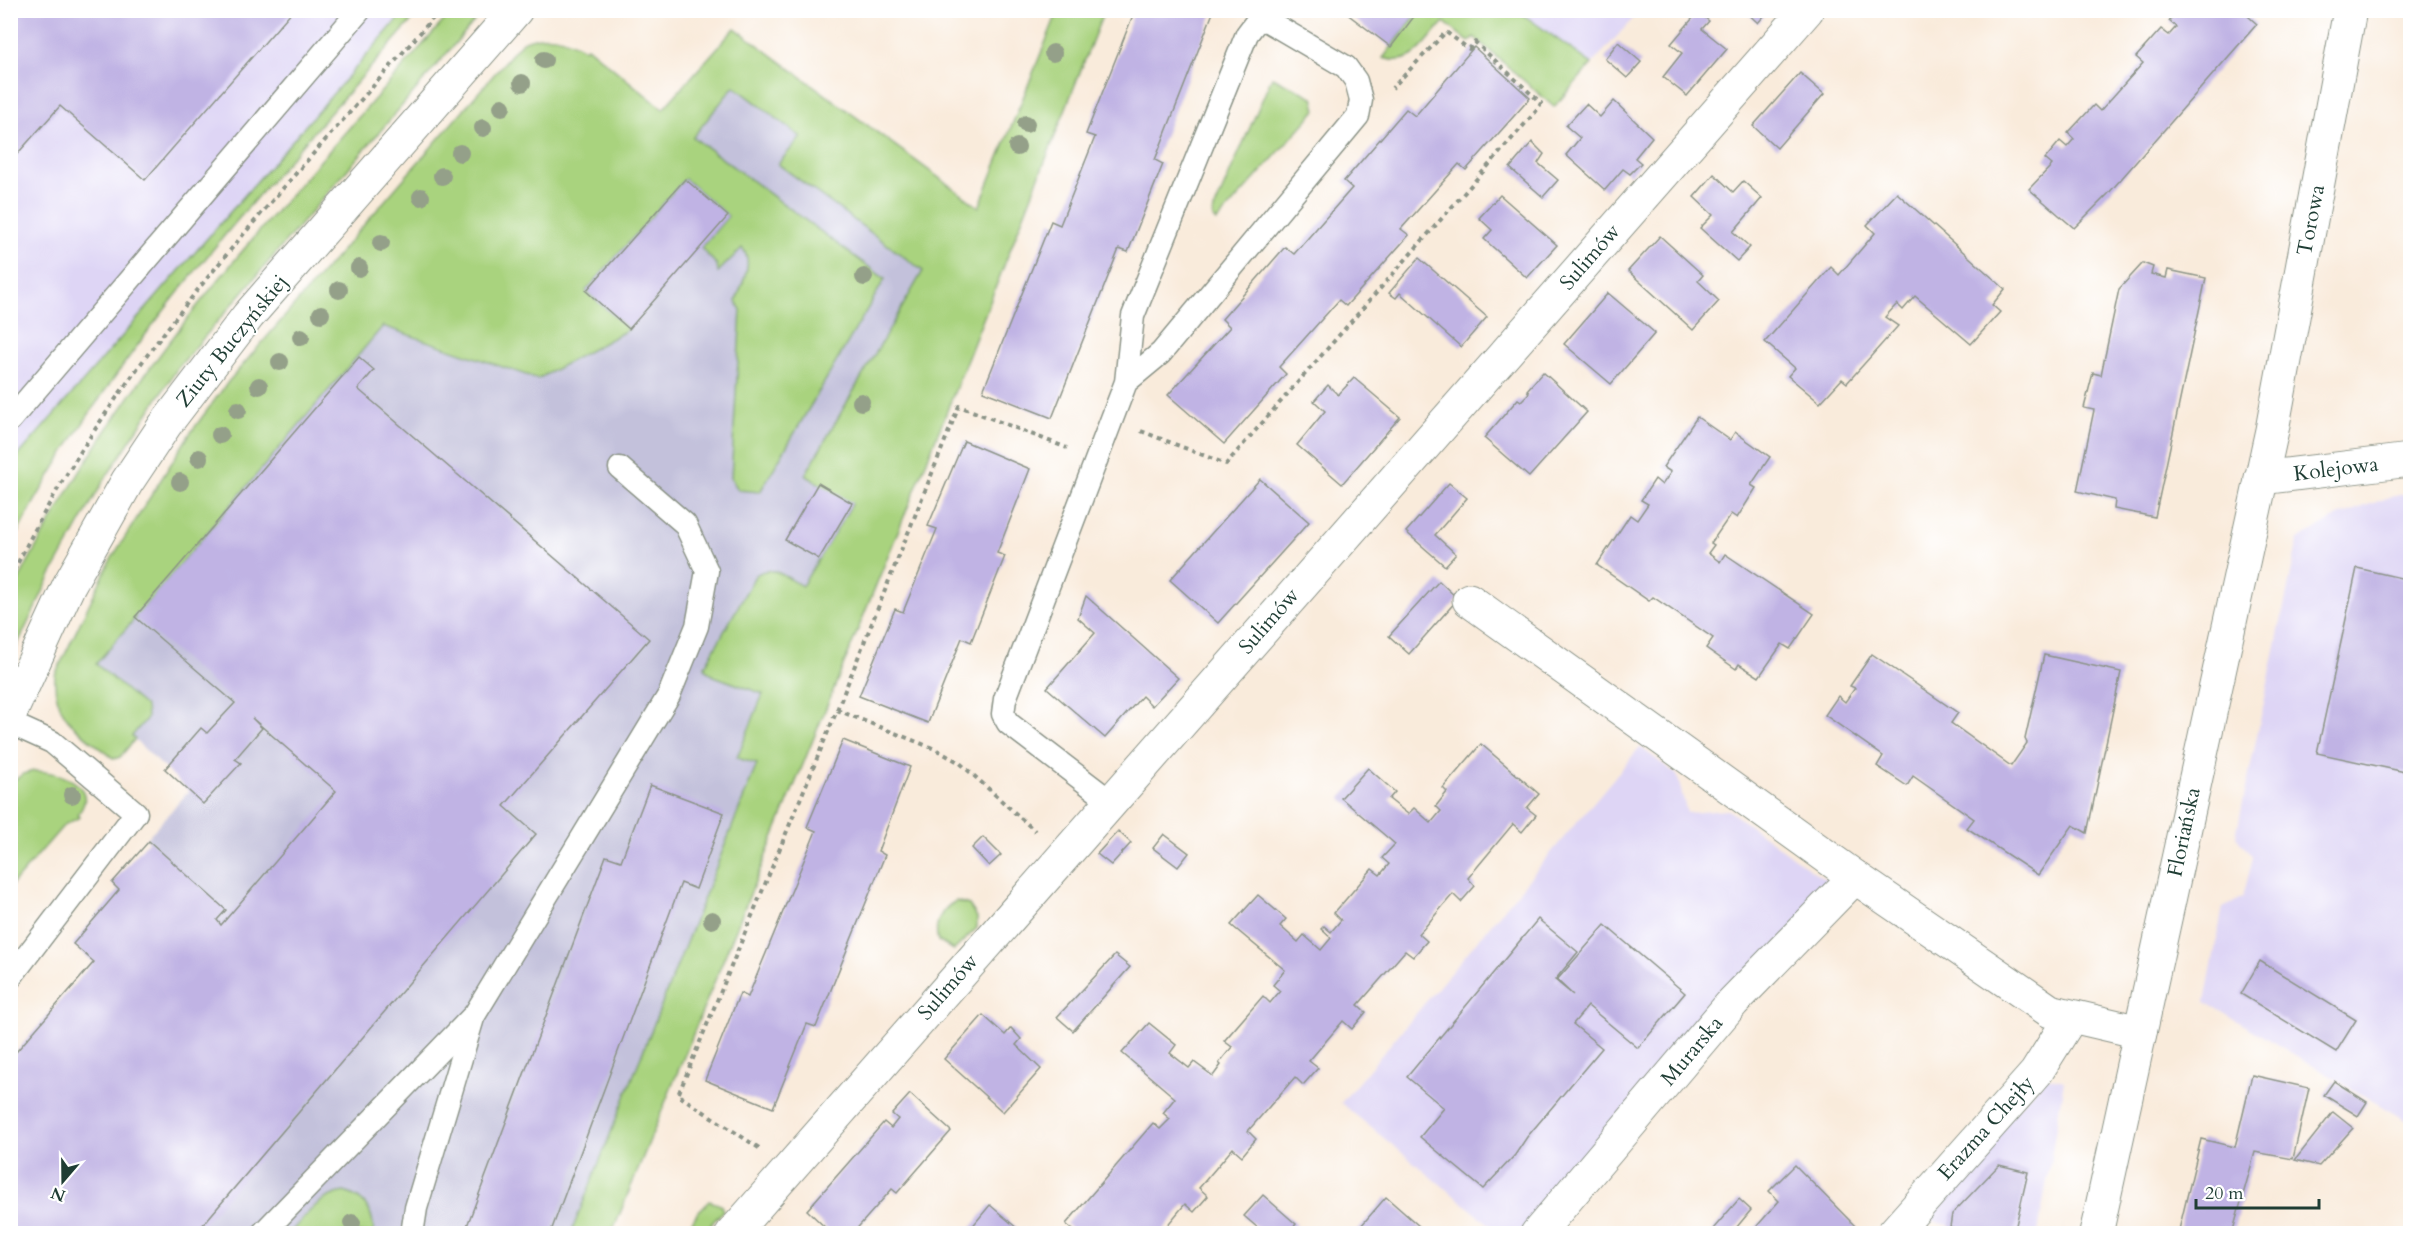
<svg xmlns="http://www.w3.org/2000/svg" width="2421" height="1244" viewBox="0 0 2421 1244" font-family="Cardo,serif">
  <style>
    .built { fill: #ded5f5 }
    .industrial { fill: #c3c1db }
    .green { fill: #a9d37e; stroke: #648859; stroke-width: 1.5 }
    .building { fill: #c0b3e4 }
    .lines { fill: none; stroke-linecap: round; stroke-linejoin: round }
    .service-casing { stroke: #8c9488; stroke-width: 25 }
    .minor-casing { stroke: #8c9488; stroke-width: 35 }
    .tertiary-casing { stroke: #8c9488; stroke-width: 35 }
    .secondary-casing { stroke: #8c9488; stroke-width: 35 }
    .path { stroke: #8c9488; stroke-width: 4; stroke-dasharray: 4.5 4.5; stroke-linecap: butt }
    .service { stroke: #fff; stroke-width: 22 }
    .minor { stroke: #fff; stroke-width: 33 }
    .tertiary { stroke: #fff; stroke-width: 33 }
    .secondary { stroke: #fff; stroke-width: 33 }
    .tree { fill: #94a089 }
    .labels { text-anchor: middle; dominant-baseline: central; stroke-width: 4.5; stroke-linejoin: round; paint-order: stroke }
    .street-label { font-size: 21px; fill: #1f3d34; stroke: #fff }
  </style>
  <rect width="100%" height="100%" fill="#fff"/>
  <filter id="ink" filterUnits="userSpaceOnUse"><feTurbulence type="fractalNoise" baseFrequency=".0167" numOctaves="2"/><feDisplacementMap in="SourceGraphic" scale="12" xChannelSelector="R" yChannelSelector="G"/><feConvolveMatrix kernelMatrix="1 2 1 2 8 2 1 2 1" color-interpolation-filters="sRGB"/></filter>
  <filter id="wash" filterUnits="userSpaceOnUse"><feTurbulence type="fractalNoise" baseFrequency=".008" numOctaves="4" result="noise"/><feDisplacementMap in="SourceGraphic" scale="24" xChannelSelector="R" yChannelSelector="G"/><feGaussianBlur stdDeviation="1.35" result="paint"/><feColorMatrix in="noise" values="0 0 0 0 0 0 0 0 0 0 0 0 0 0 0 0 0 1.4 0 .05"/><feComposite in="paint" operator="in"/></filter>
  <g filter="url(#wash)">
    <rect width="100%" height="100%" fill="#f9ebdb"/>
    <!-- built -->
    <g class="built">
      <polygon points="11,11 405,11 11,464"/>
      <polygon points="1518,11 1640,11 1592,64"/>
      <polygon points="2410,493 2410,1123 2205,1002 2223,907 2243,897 2253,858 2236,836 2298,540 2338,516 2390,497"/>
      <polygon points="1640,747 1677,775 1687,813 1728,810 1831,884 1522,1233 1500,1233 1341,1103"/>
      <polygon points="2046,1077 2064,1081 2038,1233 1982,1233 1917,1218"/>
    </g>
    <!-- industrial -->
    <polygon class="industrial" points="735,28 979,207 571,1233 11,1234 11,1059 93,962 73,944 118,890 112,883 149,841 146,839 189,791 69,678 577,60 653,120"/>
    <!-- green -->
    <g class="green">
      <path d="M453,10L483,11L177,369L103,482L51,575L11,658C10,641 6,616 11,600C21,569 50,524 66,495C170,317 318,166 453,10Z"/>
      <path d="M405,11H420C273,180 115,344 11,545V464Z"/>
      <path d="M1058,11H1104L943,421L612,1233H571L757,764L737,758L763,694L714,676L706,670L705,666L755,576C771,562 787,578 802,586L852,504L805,475L923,271L778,164L801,137L734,86L693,137L885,279L760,492L738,490L731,478L741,310L736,301C741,284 755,263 742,248L718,272L717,265L701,248L728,216L685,179L586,291L629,329L538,379L383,326L96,664L146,707L147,718L132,736L135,739L120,757L114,759C83,733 52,719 55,675L110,561L189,435L228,382L522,42C545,32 563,36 584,49L587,47L663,109L735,28L979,207Z"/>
      <path d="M1518,11L1592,64L1554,107L1474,37L1469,42L1444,22C1424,42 1415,68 1383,58L1419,11Z"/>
      <polygon points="1272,77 1313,97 1316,110 1217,221 1213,218 1213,212"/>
      <path d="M34,771C58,771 101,785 78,814L80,817L64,825L11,886V783L23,774Z"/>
      <path d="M956,901L969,905L977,917V928L954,950L938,941C933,924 941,909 956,901Z"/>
      <path d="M344,1192C366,1198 373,1211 374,1233H290C307,1214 318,1197 344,1192Z"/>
      <polygon points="709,1201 721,1205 723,1211 703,1233 685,1233 698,1212"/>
    </g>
    <g id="blocks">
      <!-- building -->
      <g class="building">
        <polygon points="10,10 293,10 145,180 60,106 10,162"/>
        <polygon points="1135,10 1214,10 1155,160 1163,164 1128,252 1119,249 1052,418 983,391 1051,221 1060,225 1095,137 1086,134"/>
        <polygon points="1342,10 1419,10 1391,47"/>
        <polygon points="1744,10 1769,10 1758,23"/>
        <polygon points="2178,10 2241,10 2257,24 2108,194 2074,228 2029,189 2052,165 2045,159 2060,141 2067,147 2074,139 2068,133 2094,105 2100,111 2143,63 2136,57 2161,29 2169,35 2176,27 2169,21"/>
        <polygon points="1698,12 1709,21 1702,29 1727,49 1687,96 1663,77 1682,53 1671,44"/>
        <polygon points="1618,42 1641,62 1627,78 1605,59"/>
        <polygon points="1474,47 1530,98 1466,170 1459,164 1401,229 1409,235 1346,306 1339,300 1279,367 1286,374 1224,444 1168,395 1230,327 1222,319 1285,247 1294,254 1352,188 1344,181 1406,109 1415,116"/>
        <polygon points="1800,73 1824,94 1777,148 1753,126"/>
        <polygon points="1614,101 1652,137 1635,158 1641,163 1630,174 1623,169 1605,190 1566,155 1580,138 1566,126 1586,104 1600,117"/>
        <polygon points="1532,142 1544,154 1538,163 1558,180 1543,197 1510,168"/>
        <polygon points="1714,174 1733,192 1743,181 1762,198 1733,232 1750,247 1737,261 1700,228 1713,215 1694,197"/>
        <polygon points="685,179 728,216 629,329 586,291"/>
        <polygon points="1897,193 2005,289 1992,305 2000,312 1971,344 1915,296 1903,310 1897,304 1885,317 1898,326 1847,383 1842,379 1820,403 1788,376 1795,368 1765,342 1831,267 1839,275 1875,233 1867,225"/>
        <polygon points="1500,195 1557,245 1527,278 1484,239 1492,230 1479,218"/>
        <polygon points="1660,236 1703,275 1698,281 1719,301 1693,330 1628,271"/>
        <polygon points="1419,258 1487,317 1461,347 1400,293 1396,298 1389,293"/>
        <polygon points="2143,263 2153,267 2151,274 2166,278 2168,270 2206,278 2155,517 2114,509 2115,500 2077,491 2094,410 2084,408 2093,373 2101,375 2119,289"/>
        <polygon points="1608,293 1655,333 1611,384 1564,344"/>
        <polygon points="359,357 374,370 358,389 649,639 504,806 536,834 195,1234 10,1234 10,1059 94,962 73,944 119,890 112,883 149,841 226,910 217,920 221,925 336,791 252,718 262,728 235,759 241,763 203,804 165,769 201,728 207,733 235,703 135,617"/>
        <polygon points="1543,372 1587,412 1529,477 1484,438 1518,399 1521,401 1529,393 1527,390"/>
        <polygon points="1354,378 1400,417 1342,484 1297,445 1325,411 1314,401 1328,385 1338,395"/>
        <polygon points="1697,417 1730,440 1735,432 1770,457 1751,485 1756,488 1737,518 1731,514 1711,543 1714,545 1708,553 1720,562 1725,554 1814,614 1790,649 1782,644 1759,677 1739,664 1736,669 1706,648 1713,638 1653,597 1649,601 1597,565 1630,515 1637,520 1648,504 1641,500 1655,479 1662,485 1671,472 1663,467"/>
        <polygon points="964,441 1030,469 997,553 1005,556 971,642 962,638 928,723 859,696 895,609 903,612 937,529 928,526"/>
        <polygon points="1260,479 1309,522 1218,623 1170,580"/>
        <polygon points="818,483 852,503 819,559 785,540"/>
        <polygon points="1449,483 1467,498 1435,535 1456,554 1445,566 1406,532"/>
        <polygon points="2357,568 2410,580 2410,773 2317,753"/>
        <polygon points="1439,581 1458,599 1409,654 1389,636"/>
        <polygon points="1086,596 1178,678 1152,706 1142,696 1105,738 1047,688 1095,633 1078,618"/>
        <polygon points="1872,654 1958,713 1951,723 2011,766 2027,743 2025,739 2044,655 2121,672 2087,833 2073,825 2038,875 1967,828 1974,819 1913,776 1907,786 1877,766 1883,756 1825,715 1838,696 1845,702 1855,688 1850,686"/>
        <polygon points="843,740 910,767 878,851 885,855 816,1027 807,1024 773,1108 705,1080 740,993 748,997 816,831 807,827"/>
        <polygon points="1481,744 1539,794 1527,808 1536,815 1522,832 1513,824 1468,878 1475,886 1461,902 1453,894 1419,934 1427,941 1413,957 1405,951 1358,1005 1366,1012 1352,1029 1343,1021 1309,1061 1318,1068 1303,1085 1295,1077 1248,1131 1256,1139 1242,1156 1233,1148 1199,1188 1208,1196 1194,1212 1185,1204 1160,1234 1071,1234 1073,1230 1066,1224 1153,1123 1160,1129 1170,1119 1163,1113 1175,1098 1122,1053 1149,1023 1176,1045 1170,1053 1189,1068 1194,1062 1213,1076 1221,1065 1219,1063 1232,1047 1224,1041 1263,996 1270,1003 1280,991 1273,985 1285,970 1231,925 1258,895 1286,919 1280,926 1298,942 1304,935 1321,950 1331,938 1321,929 1324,926 1331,932 1341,920 1334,913 1372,869 1380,875 1389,864 1382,858 1395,844 1341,798 1368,768 1395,792 1389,799 1408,814 1414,808 1431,823 1441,811 1436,806 1447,792 1443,788"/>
        <polygon points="650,785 724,813 696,889 681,883 550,1234 464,1234 606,856 621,861"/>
        <polygon points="1118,831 1131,843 1111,865 1097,854"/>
        <polygon points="1164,834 1189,853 1178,867 1153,848"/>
        <polygon points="983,837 1001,855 989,866 972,848"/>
        <polygon points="1538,919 1578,952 1555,980 1573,995 1557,980 1605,925 1685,993 1638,1048 1588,1006 1573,1024 1602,1048 1527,1137 1515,1155 1483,1189 1420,1137 1444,1108 1407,1077"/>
        <polygon points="1115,955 1130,967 1073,1031 1057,1017"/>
        <polygon points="2260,961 2356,1020 2336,1052 2241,994"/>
        <polygon points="983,1015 1005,1035 1011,1028 1021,1039 1016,1045 1041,1069 1003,1112 944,1059"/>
        <polygon points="2252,1075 2309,1088 2293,1159 2255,1152 2232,1234 2178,1234 2201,1139 2235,1147"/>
        <polygon points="2334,1081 2367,1102 2358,1116 2324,1095"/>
        <polygon points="910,1094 951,1131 897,1193 892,1189 852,1234 832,1234 807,1210 884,1122 891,1128 898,1119 892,1114"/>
        <polygon points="2333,1112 2353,1128 2319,1166 2295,1160"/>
        <polygon points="1795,1165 1857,1228 1852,1234 1750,1234 1779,1201 1769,1191"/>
        <polygon points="1999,1165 2028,1172 2014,1234 1982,1234 1950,1227 1952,1214"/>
        <polygon points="1263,1195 1296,1224 1288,1234 1265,1234 1244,1216"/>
        <polygon points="1386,1197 1428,1234 1354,1234"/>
        <polygon points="1739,1199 1751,1210 1731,1234 1717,1234 1713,1229"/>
        <polygon points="990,1205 1018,1229 1014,1234 966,1234"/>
      </g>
    </g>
  </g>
  <g filter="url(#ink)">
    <use href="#blocks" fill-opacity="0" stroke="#8c9488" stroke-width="1.5"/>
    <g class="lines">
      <defs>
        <g id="service">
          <polyline points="10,420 360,10"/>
          <polyline points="10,723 52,742 136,813 10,978"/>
          <polyline points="1110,801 1008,723 1003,714 1005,699 1126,382 1133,316 1247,34 1256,22 1266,20 1346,67 1356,81 1361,100 1358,116 1161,353 1126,382"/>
          <polyline points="262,1234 475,1014 669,695 697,626 707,571 685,524 620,468"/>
          <polyline points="412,1234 416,1208 473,1018"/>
        </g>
        <g id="minor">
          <polyline points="2261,478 2410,460"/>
          <polyline points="1469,600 1855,877 2050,1011 2140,1032"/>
          <polyline points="732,1234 1807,10"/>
          <polyline points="1537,1234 1733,1002 1855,877"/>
          <polyline points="1893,1234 2036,1073 2071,1017"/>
        </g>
        <polyline id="tertiary" points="2096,1234 2272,430 2350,10"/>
        <polyline id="secondary" points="10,714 69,585 127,482 165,425 248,316 516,10"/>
      </defs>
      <!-- service casing -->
      <use href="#service" class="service-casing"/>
      <!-- minor casing -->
      <use href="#minor" class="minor-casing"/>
      <!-- tertiary casing -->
      <use href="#tertiary" class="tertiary-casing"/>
      <!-- secondary casing -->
      <use href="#secondary" class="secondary-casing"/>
      <!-- path -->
      <g class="path">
        <polyline points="1141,431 1226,464 1538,109 1541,103 1475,42 1469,49 1446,32 1392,88"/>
        <path d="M10,579C113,362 285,189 440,10"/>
        <polyline points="837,710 959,406 1067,448"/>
        <polyline points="759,1148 678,1095 837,710 935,749 960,763 1035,831"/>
      </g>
      <!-- service -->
      <use href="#service" class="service"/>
      <!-- minor -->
      <use href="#minor" class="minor"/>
      <!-- tertiary -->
      <use href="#tertiary" class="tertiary"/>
      <!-- secondary -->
      <use href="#secondary" class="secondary"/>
    </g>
    <!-- trees -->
    <g class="tree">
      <circle cx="1053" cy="53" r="9"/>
      <circle cx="544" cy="60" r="9"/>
      <circle cx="522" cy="83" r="9"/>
      <circle cx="502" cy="107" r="9"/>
      <circle cx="1026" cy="124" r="9"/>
      <circle cx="483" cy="128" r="9"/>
      <circle cx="1017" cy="147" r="9"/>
      <circle cx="460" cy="153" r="9"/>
      <circle cx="442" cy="176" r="9"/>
      <circle cx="421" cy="197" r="9"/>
      <circle cx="381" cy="243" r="9"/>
      <circle cx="359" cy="268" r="9"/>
      <circle cx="864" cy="277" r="9"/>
      <circle cx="339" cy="290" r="9"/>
      <circle cx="321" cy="314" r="9"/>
      <circle cx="301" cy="337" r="9"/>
      <circle cx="280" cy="362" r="9"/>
      <circle cx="259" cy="386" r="9"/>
      <circle cx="861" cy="402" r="9"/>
      <circle cx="238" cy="410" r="9"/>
      <circle cx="220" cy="435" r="9"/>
      <circle cx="199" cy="458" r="9"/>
      <circle cx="180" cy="482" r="9"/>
      <circle cx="72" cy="795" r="9"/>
      <circle cx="712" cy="920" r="9"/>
      <circle cx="352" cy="1223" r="9"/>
    </g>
  </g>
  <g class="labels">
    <!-- street labels -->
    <g class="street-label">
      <text transform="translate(2311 220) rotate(-79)">Torowa</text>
      <text transform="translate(1590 257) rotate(-49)">Sulimów</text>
      <text transform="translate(232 341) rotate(-51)">Ziuty Buczyńskiej</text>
      <text transform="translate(2336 469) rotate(-7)">Kolejowa</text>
      <text transform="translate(1269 621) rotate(-49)">Sulimów</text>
      <text transform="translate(2184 832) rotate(-78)">Floriańska</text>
      <text transform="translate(948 987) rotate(-49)">Sulimów</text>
      <text transform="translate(1692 1051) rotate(-50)">Murarska</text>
      <text transform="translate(1986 1128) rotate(-48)">Erazma Chejły</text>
    </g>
  </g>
  <!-- margin -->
  <rect width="2421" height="1244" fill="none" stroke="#fff" stroke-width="36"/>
  <!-- north arrow -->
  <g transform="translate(63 1181) rotate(200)" stroke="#ffffff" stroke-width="4.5" paint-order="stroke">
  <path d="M0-4.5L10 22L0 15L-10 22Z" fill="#1f3d34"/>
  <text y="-9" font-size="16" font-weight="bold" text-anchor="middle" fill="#1f3d34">N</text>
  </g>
  <!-- scale -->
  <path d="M2196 1199v9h123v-9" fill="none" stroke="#1f3d34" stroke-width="3"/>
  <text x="2205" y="1199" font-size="18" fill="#1f3d34" stroke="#ffffff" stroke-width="4.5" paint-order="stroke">20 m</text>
</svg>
